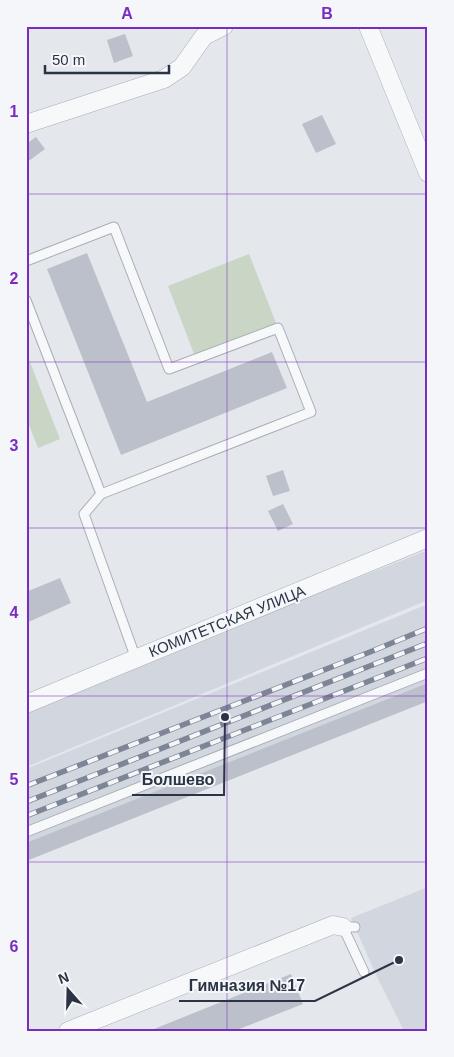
<svg xmlns="http://www.w3.org/2000/svg" width="454" height="1057" viewBox="0 0 454 1057" font-family="Arial,sans-serif">
  <style>
    .built { fill: #d2d6de }
    .green { fill: #c9d6c5 }
    .building { fill: #bbc0ca }
    .lines { fill: none; stroke-linecap: round; stroke-linejoin: round }
    .service-casing { stroke: #a9aeb7; stroke-width: 11 }
    .minor-casing { stroke: #a9aeb7; stroke-width: 19 }
    .service { stroke: #f7f8fa; stroke-width: 9 }
    .minor { stroke: #f7f8fa; stroke-width: 18 }
    .rail-casing { stroke: #7d8696; stroke-width: 5.5 }
    .rail { stroke: #f4f6f9; stroke-width: 4; stroke-dasharray: 11; stroke-linecap: butt }
    .grid { fill: none; stroke: #7b2cbf; stroke-width: 1; stroke-opacity: 0.55 }
    .labels { text-anchor: middle; dominant-baseline: central; stroke-width: 4; stroke-linejoin: round; paint-order: stroke }
    .street-label { font-size: 15px; fill: #2b3445; stroke: #f4f6f9 }
    .leader { fill: none; stroke: #2b3445; stroke-width: 2 }
    .callout-dot { fill: #2b3445; stroke: #f4f6f9; stroke-width: 2 }
    .callout-label { font-size: 16px; text-anchor: middle; font-weight: bold; fill: #2b3445; stroke: #f4f6f9; stroke-width: 4; stroke-linejoin: round; paint-order: stroke }
    .neatline { fill: none; stroke: #7b2cbf; stroke-width: 2 }
    .grid-label { font-size: 16px; text-anchor: middle; font-weight: bold; fill: #7b2cbf }
  </style>
  <rect width="100%" height="100%" fill="#e4e7ec"/>
  <!-- built -->
  <g class="built">
    <polygon points="428,550 428,600 26,767 26,710"/>
    <polygon points="428,604 428,701 26,861 26,769"/>
    <polygon points="428,887 428,1031 404,1031 378,979 351,918"/>
  </g>
  <!-- green -->
  <g class="green">
    <polygon points="249,254 278,328 196,359 168,286"/>
    <polygon points="26,352 60,439 38,448 26,417"/>
  </g>
  <!-- building -->
  <g class="building">
    <polygon points="125,34 133,56 114,63 107,40"/>
    <polygon points="322,115 336,144 316,153 302,124"/>
    <polygon points="36,137 45,149 26,163 26,144"/>
    <polygon points="87,253 147,402 272,352 287,388 121,455 47,269"/>
    <polygon points="283,470 290,491 273,496 266,476"/>
    <polygon points="283,504 293,524 278,531 268,511"/>
    <polygon points="60,578 71,603 26,623 26,592"/>
    <polygon points="428,683 428,701 26,861 26,843"/>
    <polygon points="291,974 303,1004 234,1031 149,1031"/>
  </g>
  <g class="lines">
    <defs>
      <g id="service">
        <polyline points="26,261 114,227 169,369 278,328 311,412 101,494 84,514 136,659"/>
        <polyline points="26,300 101,494"/>
        <polyline points="26,832 428,673"/>
        <polyline points="355,927 343,927 364,972"/>
      </g>
      <g id="minor">
        <polyline points="368,26 428,173"/>
        <polyline points="26,124 164,79 182,67 204,36 224,26"/>
        <polyline points="26,704 428,538"/>
        <polyline points="68,1031 333,925 343,927"/>
      </g>
    </defs>
    <!-- service casing -->
    <use href="#service" class="service-casing"/>
    <!-- minor casing -->
    <use href="#minor" class="minor-casing"/>
    <!-- service -->
    <use href="#service" class="service"/>
    <!-- minor -->
    <use href="#minor" class="minor"/>
    <defs>
      <g id="rail">
        <polyline points="26,786 370,652 428,628"/>
        <polyline points="26,802 428,643"/>
        <polyline points="26,816 428,658"/>
      </g>
    </defs>
    <!-- rail casing -->
    <use href="#rail" class="rail-casing"/>
    <!-- rail -->
    <use href="#rail" class="rail"/>
  </g>
  <!-- grid -->
  <path class="grid" d="M227,26V1031M26,194H428M26,362H428M26,528H428M26,696H428M26,862H428"/>
  <g class="labels">
    <!-- street labels -->
    <g class="street-label">
      <text transform="translate(227 621) rotate(-22)">КОМИТЕТСКАЯ УЛИЦА</text>
    </g>
  </g>
  <!-- callouts -->
  <path class="leader" d="M225 717L224 795H132M399 960L315 1001H179"/>
  <g class="callout-dot">
    <circle cx="225" cy="717" r="5"/>
    <circle cx="399" cy="960" r="5"/>
  </g>
  <g class="callout-label">
    <text x="178" y="785">Болшево</text>
    <text x="247" y="991">Гимназия №17</text>
  </g>
  <!-- border -->
  <rect width="454" height="1057" fill="none" stroke="#f4f6f9" stroke-width="55"/>
  <!-- north arrow -->
  <g transform="translate(68 990) rotate(340)" stroke="#f4f6f9" stroke-width="4" paint-order="stroke">
  <path d="M0-4L9 19L0 12L-9 19Z" fill="#2b3445"/>
  <text y="-8" font-size="14" font-weight="bold" text-anchor="middle" fill="#2b3445">N</text>
  </g>
  <!-- scale -->
  <path d="M45 65v8h124v-8" fill="none" stroke="#2b3445" stroke-width="2.5"/>
  <text x="52" y="65" font-size="15" fill="#2b3445" stroke="#f4f6f9" stroke-width="4" paint-order="stroke">50 m</text>
  <rect x="28" y="28" width="398" height="1002" class="neatline"/>
  <g class="grid-label">
    <text x="127" y="19">A</text>
    <text x="327" y="19">B</text>
    <text x="14" y="117">1</text>
    <text x="14" y="284">2</text>
    <text x="14" y="451">3</text>
    <text x="14" y="618">4</text>
    <text x="14" y="785">5</text>
    <text x="14" y="952">6</text>
  </g>
</svg>
